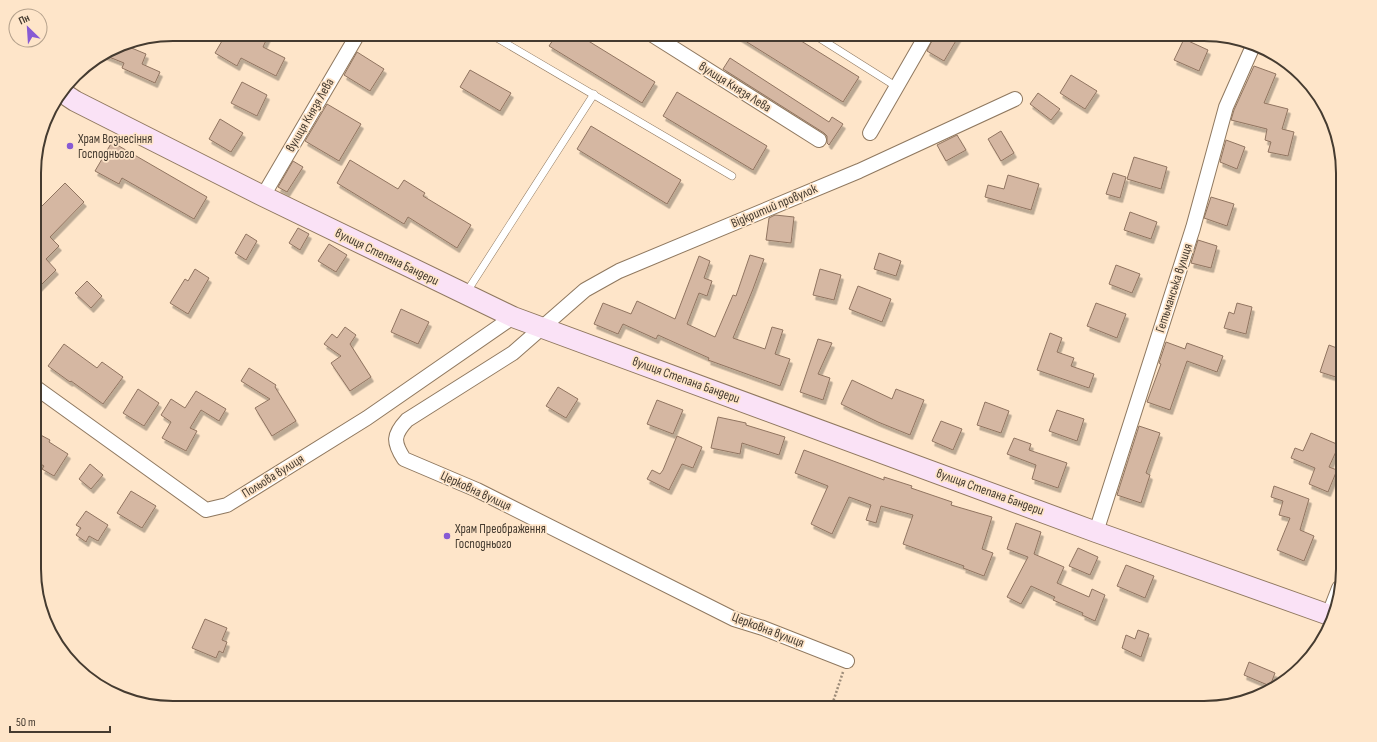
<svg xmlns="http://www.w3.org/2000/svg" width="1377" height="742" viewBox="0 0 1377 742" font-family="'Sofia Sans Condensed',sans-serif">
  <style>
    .building { fill: #d5b7a2; stroke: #907460; filter: url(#shadow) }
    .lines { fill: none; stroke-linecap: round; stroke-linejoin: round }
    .lane-casing { stroke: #8f785f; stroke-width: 8 }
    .street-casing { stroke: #8f785f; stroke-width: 16 }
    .secondary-casing { stroke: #8f785f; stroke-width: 22 }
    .path { stroke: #9c8b78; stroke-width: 2.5; stroke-dasharray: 2 2; stroke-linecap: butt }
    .lane { stroke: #fff; stroke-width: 7 }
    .street { stroke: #fff; stroke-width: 14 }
    .secondary { stroke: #fae2f6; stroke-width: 20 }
    .poi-dot { fill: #875ad4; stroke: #fee5c9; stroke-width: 1.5 }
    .labels { text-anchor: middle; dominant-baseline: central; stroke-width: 3.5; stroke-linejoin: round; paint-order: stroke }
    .street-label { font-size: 13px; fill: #453b30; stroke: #fee5c9 }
    .poi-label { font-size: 13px; fill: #453b30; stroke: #fee5c9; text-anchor: start }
    .rim { fill: none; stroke: #453b30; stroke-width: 2 }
  </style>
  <defs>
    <filter id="shadow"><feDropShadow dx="2.5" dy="4.5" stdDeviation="0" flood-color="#0004"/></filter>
  </defs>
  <rect width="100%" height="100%" fill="#fee5c9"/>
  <!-- building -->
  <g class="building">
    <polygon points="226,34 269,34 263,47 285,58 276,76 241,58 237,66 215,53"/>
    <polygon points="557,34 577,34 655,82 642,103 549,46"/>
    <polygon points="734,34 790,34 859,77 843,102"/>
    <polygon points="935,34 960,34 944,61 927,51"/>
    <polygon points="1184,39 1208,50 1199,71 1174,60"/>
    <polygon points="120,44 122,44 146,54 142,64 160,72 155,83 122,68 124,63 104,55"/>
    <polygon points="357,52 384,69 370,91 344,75"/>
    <polygon points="730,58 829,122 832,117 843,124 829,145 827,143 827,136 824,133 723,69"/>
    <polygon points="1254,66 1276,74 1264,103 1288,109 1282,129 1294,132 1288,156 1268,152 1271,142 1265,140 1267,129 1231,120 1234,110"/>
    <polygon points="470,70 511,93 500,111 460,87"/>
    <polygon points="1071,75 1097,91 1085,109 1060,93"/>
    <polygon points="242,82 267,95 257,116 231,103"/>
    <polygon points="677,92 767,146 753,170 663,116"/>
    <polygon points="1038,93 1060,109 1051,120 1030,104"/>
    <polygon points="327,104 361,124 339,161 305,141"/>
    <polygon points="220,119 243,133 231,152 209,139"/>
    <polygon points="591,126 681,180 667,204 577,149"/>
    <polygon points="1001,131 1014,153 1001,161 988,139"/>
    <polygon points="957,135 966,150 946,161 937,145"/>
    <polygon points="1226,140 1245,147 1237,169 1220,162"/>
    <polygon points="112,142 207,197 194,219 122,178 119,184 95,171"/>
    <polygon points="1134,157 1167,167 1161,189 1127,179"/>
    <polygon points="350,160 398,189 404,180 425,193 423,196 471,225 457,248 408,217 404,224 337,183"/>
    <polygon points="293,161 303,167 287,192 278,187"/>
    <polygon points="1113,173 1126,177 1120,198 1106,194"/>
    <polygon points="1008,175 1039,184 1031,210 985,197 988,185 1004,189"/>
    <polygon points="65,183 84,202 50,237 59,246 46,259 56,270 35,291 34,214"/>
    <polygon points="1211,197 1234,204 1227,226 1204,218"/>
    <polygon points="1130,212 1157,222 1151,239 1124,230"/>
    <polygon points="775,215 794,217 791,243 766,240 769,218"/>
    <polygon points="298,228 309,234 300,250 289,243"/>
    <polygon points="246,234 257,241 246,260 235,253"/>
    <polygon points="1198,240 1217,246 1211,268 1191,263"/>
    <polygon points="329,244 347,255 336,272 318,261"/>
    <polygon points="879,253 901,261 896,276 874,269"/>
    <polygon points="750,255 764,259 753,289 733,338 765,349 772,327 783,330 775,354 790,359 780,386 708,360 709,358 658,335 656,339 623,324 618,334 594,324 603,303 631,314 637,301 675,319 699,256 710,261 704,278 712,281 707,296 699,293 687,324 715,337 733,295 736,296"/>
    <polygon points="1116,265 1140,274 1132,293 1109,284"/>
    <polygon points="195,269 209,278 188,314 170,303 185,279 188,281"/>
    <polygon points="820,269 841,275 834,300 813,295"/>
    <polygon points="87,281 102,296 91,308 75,293"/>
    <polygon points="858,286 891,299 882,322 849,309"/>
    <polygon points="1096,303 1126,314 1117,338 1087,326"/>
    <polygon points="1237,303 1252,307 1246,334 1224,328 1229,312 1234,314"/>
    <polygon points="401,309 429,322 418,344 391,332"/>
    <polygon points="345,327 356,335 350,344 371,377 350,391 331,363 341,356 324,344 332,334 337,338"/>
    <polygon points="1050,333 1062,338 1057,352 1074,358 1071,366 1094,374 1089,388 1037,370"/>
    <polygon points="818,339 832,343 818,374 830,378 823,400 800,392"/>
    <polygon points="1166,342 1185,349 1187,343 1223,356 1217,372 1187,361 1170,410 1147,402 1161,364 1159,363"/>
    <polygon points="64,344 97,368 102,362 123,377 103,404 71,381 70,382 48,366"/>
    <polygon points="1329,345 1342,350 1342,379 1320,372"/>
    <polygon points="249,368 276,385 275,387 296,421 272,436 255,408 270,399 241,381"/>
    <polygon points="852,380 892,399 896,389 924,400 910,435 878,422 841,404"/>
    <polygon points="558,387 578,399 566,418 546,406"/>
    <polygon points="138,389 159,403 144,426 123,413"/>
    <polygon points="196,391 226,409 219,421 201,410 190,428 197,431 186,451 162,438 171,422 161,415 171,399 185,408"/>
    <polygon points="657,400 683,410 673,434 647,424"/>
    <polygon points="985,402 1009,411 1001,433 977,425"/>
    <polygon points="1057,410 1084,419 1077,441 1049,431"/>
    <polygon points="718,417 746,423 746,425 785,437 779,455 742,443 740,454 711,448"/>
    <polygon points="941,421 962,429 953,450 932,441"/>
    <polygon points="1139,426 1160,433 1146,473 1150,475 1141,503 1117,495"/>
    <polygon points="35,432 50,440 49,442 68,454 54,476 42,469 44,466 35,461"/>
    <polygon points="1311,433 1339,445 1329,467 1337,470 1328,492 1309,484 1315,468 1291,458 1295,448 1303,451"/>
    <polygon points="677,436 702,447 693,468 682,464 669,490 647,479 652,470 660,474 663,470"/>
    <polygon points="1014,438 1031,444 1029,450 1067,463 1058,488 1032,479 1036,465 1007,454"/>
    <polygon points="804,450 884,480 884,477 912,486 911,488 952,502 951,505 992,517 982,549 993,553 984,576 963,568 964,566 903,544 913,515 881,506 876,523 866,520 871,505 849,497 832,534 811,524 828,486 795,473"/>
    <polygon points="90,464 103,475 91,489 79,479"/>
    <polygon points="1274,486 1309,499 1300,530 1314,536 1304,561 1277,550 1290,518 1279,515 1283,501 1271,497"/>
    <polygon points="131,491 156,506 142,528 117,513"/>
    <polygon points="86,511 108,525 98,541 89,536 86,542 76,535 81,528 76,525"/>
    <polygon points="1016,523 1041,532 1034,554 1064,567 1057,583 1089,597 1092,589 1105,595 1095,621 1082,615 1083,613 1053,600 1055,597 1031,586 1021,604 1007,597 1028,557 1007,549"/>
    <polygon points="1078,548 1098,557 1090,575 1069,566"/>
    <polygon points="1126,565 1154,576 1145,598 1117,586"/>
    <polygon points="205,619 227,628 222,640 227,642 223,653 219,651 216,658 192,648"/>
    <polygon points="1138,630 1149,634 1141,657 1122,648 1126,635 1135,639"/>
    <polygon points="1249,662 1275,673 1270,686 1244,675"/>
  </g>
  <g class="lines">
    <defs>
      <g id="lane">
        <polyline points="490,34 732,176"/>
        <polyline points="813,34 897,87"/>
        <polyline points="466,293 594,94"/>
      </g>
      <g id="street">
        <polyline points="651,34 819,140"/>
        <polyline points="870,133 927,34"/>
        <polyline points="263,196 358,34"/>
        <polyline points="35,387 206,510 227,505 367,418 513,317"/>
        <polyline points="1096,532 1193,228 1226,107 1253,46"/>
        <polyline points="1329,614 1339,588"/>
        <path d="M847,661L763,628L734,619L477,490L404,459C393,442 393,435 407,420L513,353L585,290L619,271L859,171L1015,99"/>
      </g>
      <polyline id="secondary" points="63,93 75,101 263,196 513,317 1096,532 1332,616"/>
    </defs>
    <!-- lane casing -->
    <use href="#lane" class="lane-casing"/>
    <!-- street casing -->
    <use href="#street" class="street-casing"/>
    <!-- secondary casing -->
    <use href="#secondary" class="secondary-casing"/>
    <!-- path -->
    <polyline class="path" points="831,708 843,672"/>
    <!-- lane -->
    <use href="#lane" class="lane"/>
    <!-- street -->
    <use href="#street" class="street"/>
    <!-- secondary -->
    <use href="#secondary" class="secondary"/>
  </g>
  <!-- markers -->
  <g class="poi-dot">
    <circle cx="70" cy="146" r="4"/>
    <circle cx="447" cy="536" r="4"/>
  </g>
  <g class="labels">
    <!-- street labels -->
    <g class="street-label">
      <text transform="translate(735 87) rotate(32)">вулиця Князя Лева</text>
      <text transform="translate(310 115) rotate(-60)">вулиця Князя Лева</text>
      <text transform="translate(774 206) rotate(-23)">Відкритий провулок</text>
      <text transform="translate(387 257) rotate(26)">вулиця Степана Бандери</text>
      <text transform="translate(1174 288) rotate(-72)">Гетьманська вулиця</text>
      <text transform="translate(686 380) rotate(20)">вулиця Степана Бандери</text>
      <text transform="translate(273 476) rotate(-32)">Польова вулиця</text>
      <text transform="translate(476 491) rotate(25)">Церковна вулиця</text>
      <text transform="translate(990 492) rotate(20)">вулиця Степана Бандери</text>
      <text transform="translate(768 630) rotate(21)">Церковна вулиця</text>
    </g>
    <!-- poi labels -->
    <g class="poi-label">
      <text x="78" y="139">Храм Вознесіння<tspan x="78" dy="15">Господнього</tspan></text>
      <text x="455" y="529">Храм Преображення<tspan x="455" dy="15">Господнього</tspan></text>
    </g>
  </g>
  <!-- crop -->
  <path d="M0 0H1377V742H0ZM173 41H1204A132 132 0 0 1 1336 173V569A132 132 0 0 1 1204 701H173A132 132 0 0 1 41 569V173A132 132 0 0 1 173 41Z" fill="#fee5c9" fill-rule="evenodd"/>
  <path class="rim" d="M173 41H1204A132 132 0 0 1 1336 173V569A132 132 0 0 1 1204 701H173A132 132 0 0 1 41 569V173A132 132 0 0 1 173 41Z"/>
  <!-- north arrow -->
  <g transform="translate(28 28) rotate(335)"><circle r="19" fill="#fee5c9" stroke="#b4a18c"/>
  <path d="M0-3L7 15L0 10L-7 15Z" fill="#875ad4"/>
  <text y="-6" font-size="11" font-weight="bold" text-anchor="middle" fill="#453b30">Пн</text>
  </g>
  <!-- scale -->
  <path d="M10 726v6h100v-6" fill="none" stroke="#453b30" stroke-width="2"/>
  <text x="16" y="726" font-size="12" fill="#453b30" stroke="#fee5c9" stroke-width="3" paint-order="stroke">50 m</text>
</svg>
